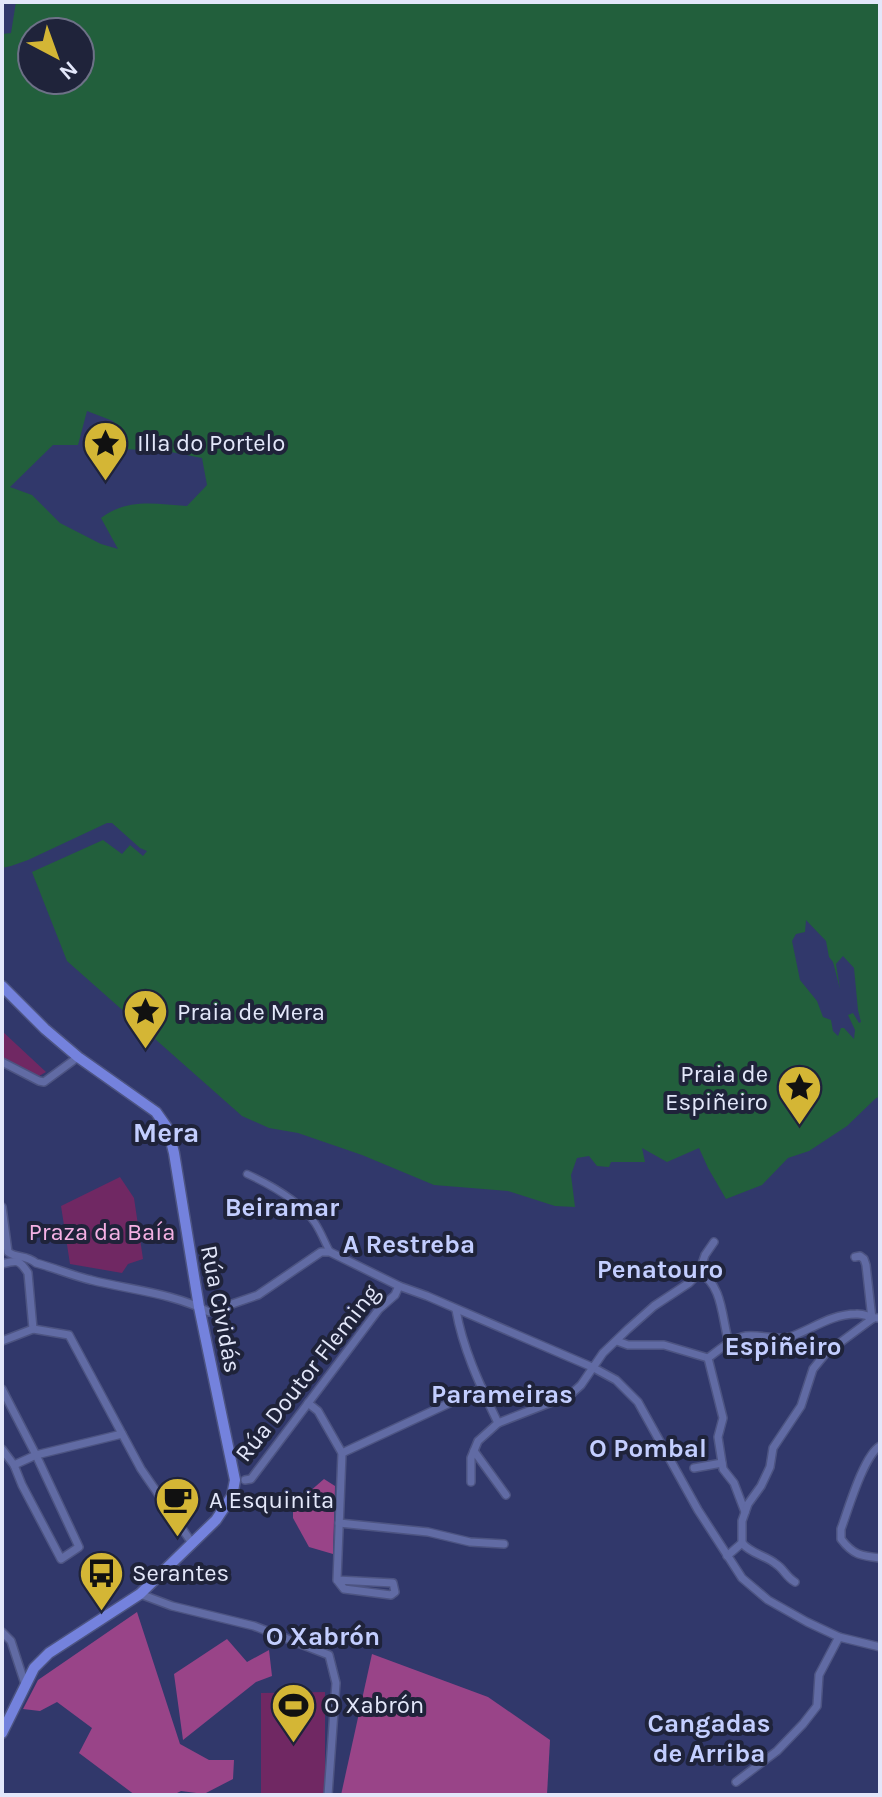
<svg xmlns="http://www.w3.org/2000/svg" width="882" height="1797" viewBox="0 0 882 1797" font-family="Karla,sans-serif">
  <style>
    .green { fill: #702863 }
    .forest { fill: #948 }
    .water { fill: #225f3c; fill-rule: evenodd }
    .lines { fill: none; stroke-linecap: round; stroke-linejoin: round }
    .pedestrian-casing { stroke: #4d5482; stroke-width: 9 }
    .minor-casing { stroke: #4d5482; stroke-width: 10 }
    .secondary-casing { stroke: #4d5482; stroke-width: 13 }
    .pedestrian { stroke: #616ba4; stroke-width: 6 }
    .minor { stroke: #616ba4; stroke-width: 7 }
    .secondary { stroke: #7482dd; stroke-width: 10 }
    .labels { text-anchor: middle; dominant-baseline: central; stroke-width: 8; stroke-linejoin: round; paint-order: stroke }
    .poi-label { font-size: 24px; fill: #e3e7fa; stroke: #1f233a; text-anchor: start }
    .park-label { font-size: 24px; fill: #f5b1e4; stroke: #1f233a }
    .street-label { font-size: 24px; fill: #e3e7fa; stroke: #1f233a }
    .neighbourhood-label { font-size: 26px; font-weight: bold; fill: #c3ceff; stroke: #1f233a }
    .quarter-label { font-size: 28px; font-weight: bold; fill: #c3ceff; stroke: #1f233a }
  </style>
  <rect width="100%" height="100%" fill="#31386b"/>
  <!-- green -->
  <g class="green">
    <polygon points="2,1031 46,1072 34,1079 2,1062"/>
    <polygon points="120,1177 134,1198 143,1259 128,1264 122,1273 70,1264 61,1206"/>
    <polygon points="325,1692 325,1795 261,1795 261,1693"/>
  </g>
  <!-- forest -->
  <g class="forest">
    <polygon points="324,1479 335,1486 333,1554 309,1547 293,1518 293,1506"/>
    <polygon points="137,1612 180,1744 209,1760 234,1760 233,1779 204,1794 181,1791 173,1795 135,1795 79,1753 92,1728 57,1702 40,1711 23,1709 38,1680"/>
    <polygon points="227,1639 247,1662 269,1650 272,1676 256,1682 183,1740 174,1674"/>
    <polygon points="372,1654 488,1697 550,1740 547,1795 341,1795"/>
  </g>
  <!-- water -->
  <path class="water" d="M16,2H880V1096L875,1099L847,1126L809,1151L788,1158L762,1185L726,1199L708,1168L699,1148L667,1162L642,1148L645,1162H611L609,1167L597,1166L589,1156L577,1158L571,1175L575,1207L555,1206L508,1191L434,1185L362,1155L298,1133L269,1128L242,1116L67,961L32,872L103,840L122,854L130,845L143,856L147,851L140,848L112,823H107L28,860L11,866L2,868V34L11,33ZM32,32H80V80H32ZM87,411L113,421L122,449L166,451L202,458L207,485L187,506C155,504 128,498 101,518L118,549L101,544L60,523L32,495L10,487L53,445H78ZM806,920L826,941L829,957L833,962L840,989L836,964L843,956L854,968L858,1010L861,1022L859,1023L853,1013L848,1015L855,1030L854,1039L844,1028H841L838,1036L833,1031L831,1020L823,1017L817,1001L800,980L792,941L796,934L805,932Z"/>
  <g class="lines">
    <defs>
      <path id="pedestrian" d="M247,1174C271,1185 300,1201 315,1223C321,1232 325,1243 330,1252"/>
      <g id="minor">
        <polyline points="2,1062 39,1081 44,1082 78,1057"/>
        <path d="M2,1207L8,1252C18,1259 25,1254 36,1263C55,1268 73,1276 91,1280C130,1290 173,1293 209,1312L258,1295L321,1252H330L399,1286L427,1296L592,1367L616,1380L638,1402L698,1510L742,1578L768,1600L807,1622L839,1637L880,1647"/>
        <polyline points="855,1257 860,1256 864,1259 866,1265 872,1319"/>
        <path d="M2,1264C17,1260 19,1259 28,1273L33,1329L69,1335L141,1469L192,1543"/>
        <path d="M699,1273C723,1283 722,1321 729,1343"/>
        <path d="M456,1310C463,1350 481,1387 498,1423"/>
        <polyline points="2,1341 33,1329"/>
        <polyline points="617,1341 628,1345 664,1345 708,1358"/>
        <path d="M708,1358C719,1350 732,1338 746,1336C761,1334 776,1341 790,1337C812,1329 832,1314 856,1314C865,1313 871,1319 880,1318"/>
        <polyline points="708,1358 723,1418 718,1437 723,1469 734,1483 745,1512"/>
        <polyline points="2,1389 36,1455 79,1547 61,1559 22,1485 14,1465 2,1449"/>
        <polyline points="308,1403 318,1411 342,1453 337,1580 344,1589 391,1595 395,1592 393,1583 337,1580"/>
        <path d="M880,1446C864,1455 848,1510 841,1529V1539C853,1555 861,1556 880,1558"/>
        <polyline points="474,1451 506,1495"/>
        <polyline points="342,1453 482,1388"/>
        <polyline points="14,1465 36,1455 122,1434"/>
        <polyline points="694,1468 722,1463"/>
        <polyline points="245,1480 251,1479 379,1309 395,1295 399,1286"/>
        <polyline points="471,1482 471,1458 478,1441 498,1423 570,1395 581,1385 603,1353 628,1329 654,1306 689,1283 699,1273 705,1255 714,1242"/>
        <polyline points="339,1523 428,1532 470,1542 504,1544"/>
        <path d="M742,1543C751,1554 765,1555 776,1564C784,1569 786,1577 795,1582"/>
        <polyline points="727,1556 742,1543 742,1521 748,1504 761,1486 770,1467 773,1448 801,1406 813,1369 826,1353 872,1319"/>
        <polyline points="140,1594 172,1606 254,1626 329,1655 336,1683 328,1795"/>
        <polyline points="2,1632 11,1641 25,1684"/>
        <polyline points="736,1782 777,1751 803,1724 817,1706 819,1675 839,1637"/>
      </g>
      <polyline id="secondary" points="2,986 45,1029 78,1057 156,1112 168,1129 174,1153 199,1307 235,1480 232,1496 216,1520 140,1594 49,1653 34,1668 2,1733"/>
    </defs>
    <!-- pedestrian casing -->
    <use href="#pedestrian" class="pedestrian-casing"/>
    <!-- minor casing -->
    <use href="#minor" class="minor-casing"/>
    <!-- secondary casing -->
    <use href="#secondary" class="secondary-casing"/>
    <!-- pedestrian -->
    <use href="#pedestrian" class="pedestrian"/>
    <!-- minor -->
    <use href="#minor" class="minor"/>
    <!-- secondary -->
    <use href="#secondary" class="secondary"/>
  </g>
  <!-- icons -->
  <defs>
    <symbol id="sight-pin" viewBox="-11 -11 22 30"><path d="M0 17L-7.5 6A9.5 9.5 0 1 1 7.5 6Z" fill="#d4b635" stroke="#1f233a"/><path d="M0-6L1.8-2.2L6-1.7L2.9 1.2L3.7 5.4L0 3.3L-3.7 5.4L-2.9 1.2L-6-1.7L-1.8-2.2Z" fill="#111"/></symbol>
    <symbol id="cafe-pin" viewBox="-11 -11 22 30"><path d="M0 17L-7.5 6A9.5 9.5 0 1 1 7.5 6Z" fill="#d4b635" stroke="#1f233a"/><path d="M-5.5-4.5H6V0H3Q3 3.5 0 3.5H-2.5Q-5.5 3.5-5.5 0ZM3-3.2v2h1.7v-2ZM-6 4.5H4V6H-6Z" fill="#111"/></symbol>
    <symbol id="bus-pin" viewBox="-11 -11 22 30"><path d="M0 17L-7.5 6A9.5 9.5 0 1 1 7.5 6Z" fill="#d4b635" stroke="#1f233a"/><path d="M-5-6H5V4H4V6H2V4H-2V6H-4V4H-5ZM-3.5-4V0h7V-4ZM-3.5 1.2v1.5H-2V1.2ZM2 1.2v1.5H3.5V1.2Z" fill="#111"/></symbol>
    <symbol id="stadium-pin" viewBox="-11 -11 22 30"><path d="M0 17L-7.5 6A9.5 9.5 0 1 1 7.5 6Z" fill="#d4b635" stroke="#1f233a"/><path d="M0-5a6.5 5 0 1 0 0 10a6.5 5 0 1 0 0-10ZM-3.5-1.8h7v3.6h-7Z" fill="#111"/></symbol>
  </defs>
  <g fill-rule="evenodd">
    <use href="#sight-pin" x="80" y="418" width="51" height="69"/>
    <use href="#sight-pin" x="120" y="986" width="51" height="69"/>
    <use href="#sight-pin" x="774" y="1062" width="51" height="69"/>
    <use href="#cafe-pin" x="152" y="1474" width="51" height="69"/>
    <use href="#bus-pin" x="76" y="1548" width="51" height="69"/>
    <use href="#stadium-pin" x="268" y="1680" width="51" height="69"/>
  </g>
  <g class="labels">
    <!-- poi labels -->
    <g class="poi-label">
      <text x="137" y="443">Illa do Portelo</text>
      <text x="177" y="1012">Praia de Mera</text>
      <text x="768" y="1074" text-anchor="end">Praia de<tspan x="768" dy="28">Espiñeiro</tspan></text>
      <text x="209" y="1500">A Esquinita</text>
      <text x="132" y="1573">Serantes</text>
      <text x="324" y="1705">O Xabrón</text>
    </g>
    <!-- park labels -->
    <g class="park-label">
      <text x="102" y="1232">Praza da Baía</text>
    </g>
    <!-- street labels -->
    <g class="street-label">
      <text transform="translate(221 1309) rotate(79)">Rúa Cividás</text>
      <text transform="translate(307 1373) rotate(-52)">Rúa Doutor Fleming</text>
    </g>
    <!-- neighbourhood labels -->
    <g class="neighbourhood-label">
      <text x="282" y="1207">Beiramar</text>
      <text x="409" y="1244">A Restreba</text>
      <text x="660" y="1269">Penatouro</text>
      <text x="783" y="1346">Espiñeiro</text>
      <text x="502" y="1394">Parameiras</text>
      <text x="648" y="1448">O Pombal</text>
      <text x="323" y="1636">O Xabrón</text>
      <text x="709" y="1723">Cangadas<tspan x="709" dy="30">de Arriba</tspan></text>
    </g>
    <!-- quarter labels -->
    <g class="quarter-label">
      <text x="166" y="1132">Mera</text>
    </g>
  </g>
  <!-- border -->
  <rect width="882" height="1797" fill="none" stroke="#e3e7fa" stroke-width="8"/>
  <!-- north arrow -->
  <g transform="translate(56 56) rotate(139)"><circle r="38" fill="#1f233a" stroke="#6d7187" stroke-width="2"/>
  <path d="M0-6L14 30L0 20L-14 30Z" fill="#d4b635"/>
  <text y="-12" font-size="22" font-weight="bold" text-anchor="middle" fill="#e3e7fa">N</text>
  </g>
</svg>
